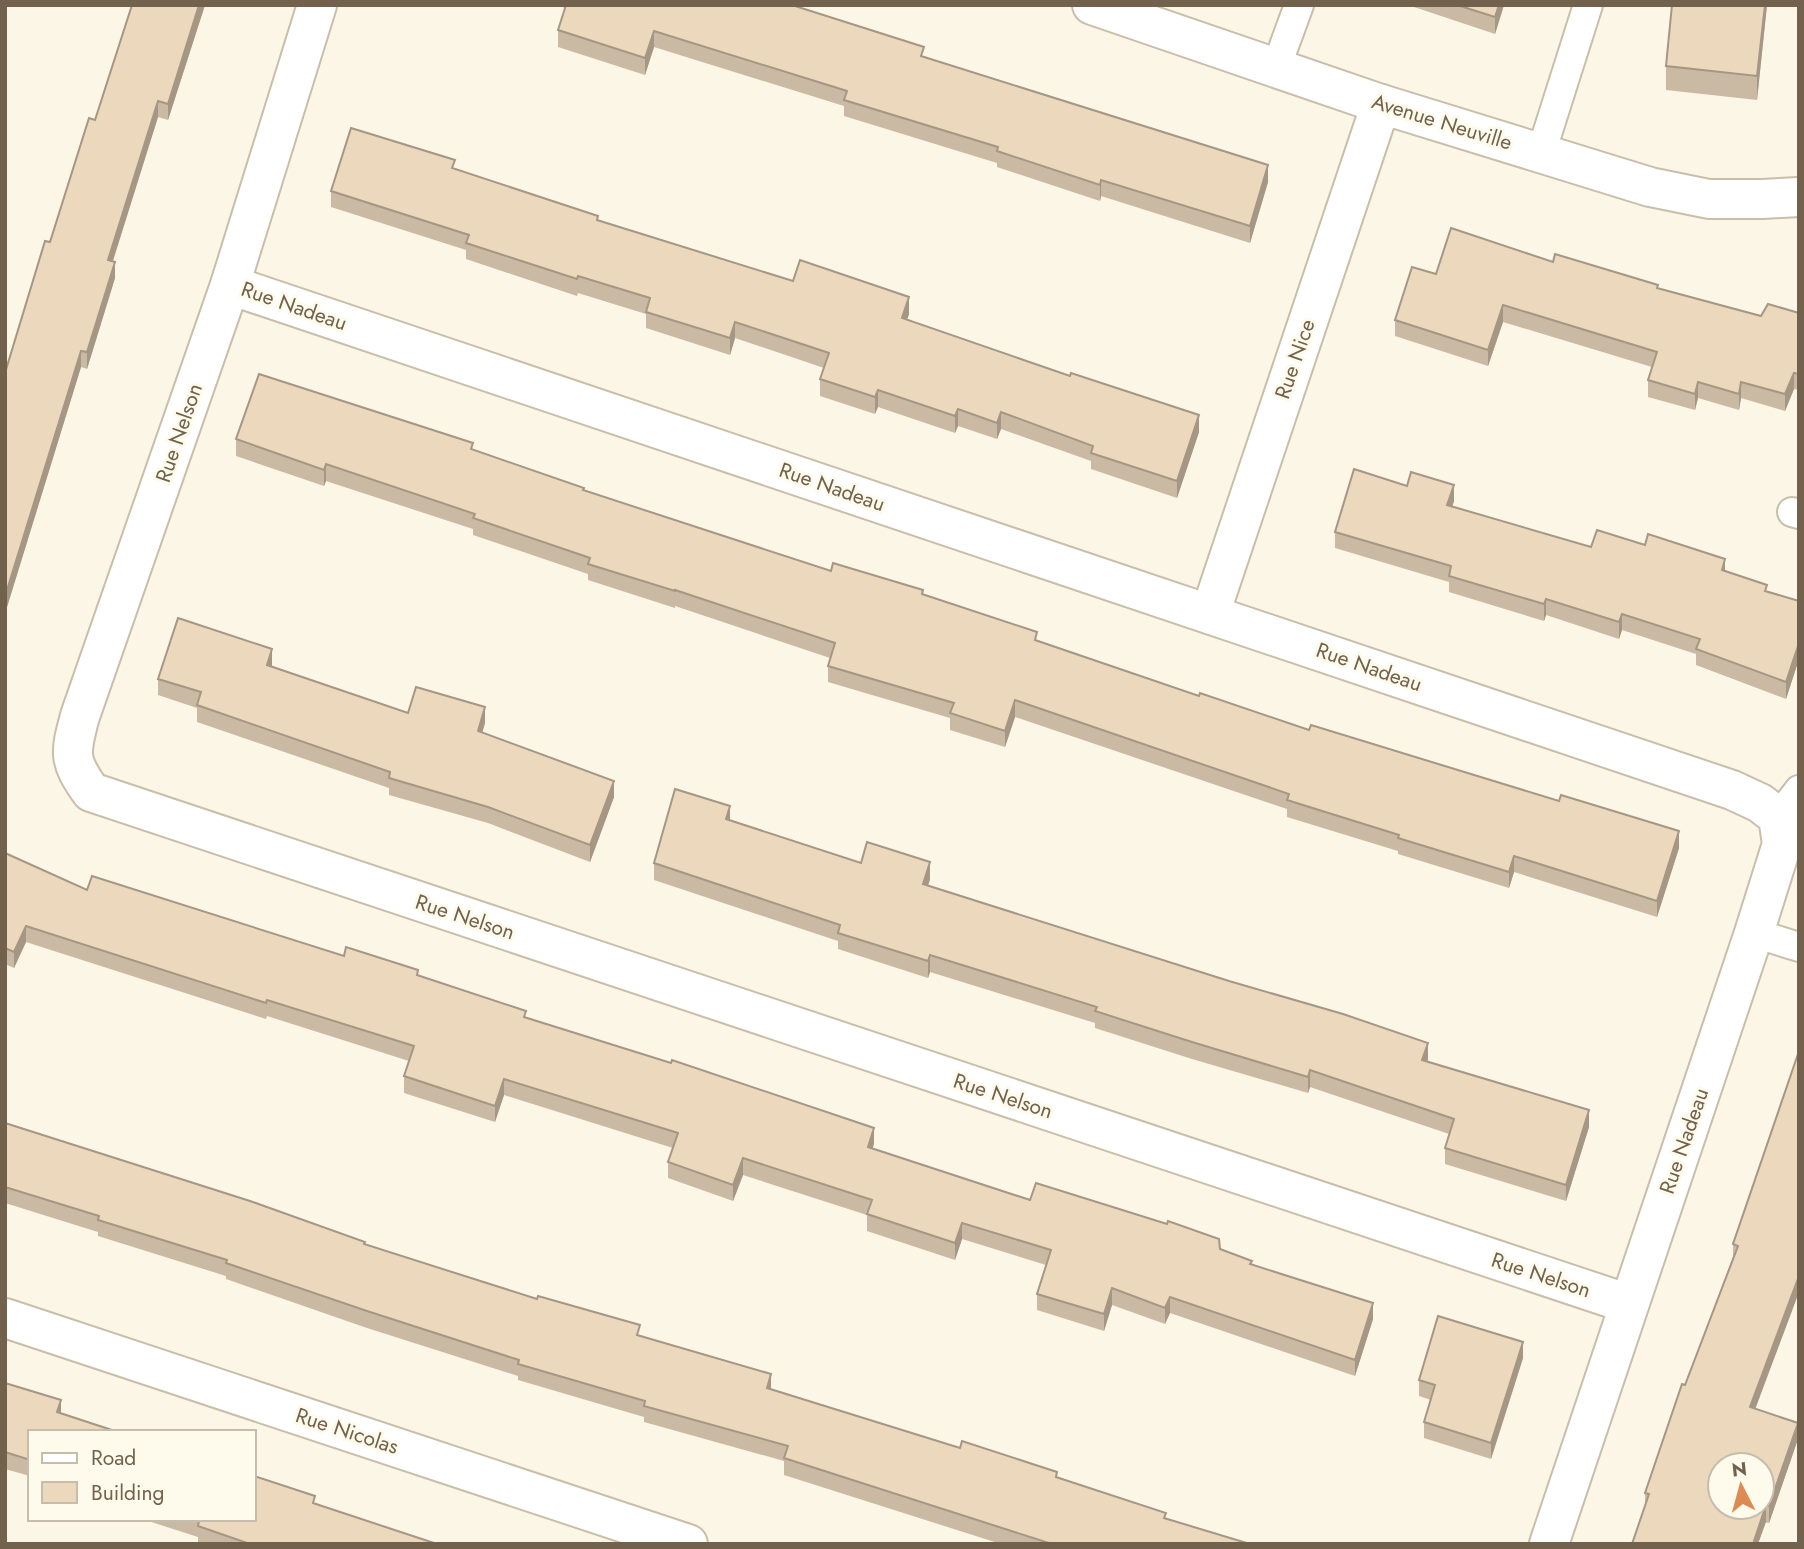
<svg xmlns="http://www.w3.org/2000/svg" width="1804" height="1549" viewBox="0 0 1804 1549" font-family="Jost,sans-serif">
  <style>
    .lines { fill: none; stroke-linecap: round; stroke-linejoin: round }
    .lane-casing { stroke: #c9beaa; stroke-width: 32 }
    .street-casing { stroke: #c9beaa; stroke-width: 42 }
    .lane { stroke: #fff; stroke-width: 28 }
    .street { stroke: #fff; stroke-width: 38 }
    .wall { fill: #cbbaa3 }
    .shaded-wall { fill: #a59784 }
    .building { fill: #ecd8bd; stroke: #a59784; stroke-width: 2; fill-rule: evenodd }
    .labels { text-anchor: middle; dominant-baseline: central; stroke-width: 6; stroke-linejoin: round; paint-order: stroke }
    .street-label { font-size: 21px; fill: #72614c; stroke: #fefaec }
  </style>
  <rect width="100%" height="100%" fill="#fbf6e6"/>
  <g class="lines">
    <defs>
      <g id="lane">
        <polyline points="1276,68 1299,5"/>
        <polyline points="1541,153 1588,5"/>
        <polyline points="1792,512 1799,514"/>
        <polyline points="1778,817 1799,790"/>
        <polyline points="1754,933 1799,947"/>
      </g>
      <g id="street">
        <path d="M317,5L230,285L80,716C70,753 68,760 91,792L1629,1304"/>
        <polyline points="1092,5 1381,104 1650,187 1709,199 1762,199 1799,197"/>
        <polyline points="230,285 1732,790 1760,803 1778,817 1782,844 1754,933 1549,1544"/>
        <polyline points="1210,614 1381,104"/>
        <polyline points="5,1318 688,1544"/>
      </g>
    </defs>
    <!-- lane casing -->
    <use href="#lane" class="lane-casing"/>
    <!-- street casing -->
    <use href="#street" class="street-casing"/>
    <!-- lane -->
    <use href="#lane" class="lane"/>
    <!-- street -->
    <use href="#street" class="street"/>
  </g>
  <!-- wall -->
  <g class="wall">
    <polygon points="205,5 168,120 158,117 113,261 115,278 87,369 81,367 7,607 5,606 5,373 50,242 95,120"/>
    <polygon points="557,5 792,5 924,57 1268,182 1250,243 1101,196 1100,201 997,167 997,163 844,116 844,106 654,47 645,75 558,47 558,30 565,8"/>
    <polygon points="1408,5 1504,5 1495,34"/>
    <polygon points="1672,5 1767,5 1757,100 1666,90 1666,66"/>
    <polygon points="455,168 598,221 793,281 909,314 907,319 1199,432 1177,498 1091,469 1091,461 1001,429 997,439 958,426 955,433 878,407 875,414 820,396 820,379 824,368 735,338 730,355 646,328 646,314 578,293 577,296 466,259 466,250 331,207 331,191"/>
    <polygon points="1553,262 1658,288 1761,316 1799,313 1799,390 1794,389 1785,411 1741,398 1739,410 1698,398 1695,410 1648,397 1648,380 1652,367 1503,322 1488,366 1395,336 1395,320 1436,274"/>
    <polygon points="236,439 473,450 584,490 831,571 923,595 1037,640 1199,696 1309,730 1679,848 1657,917 1514,872 1509,888 1398,854 1398,851 1287,817 1287,809 1015,717 1005,747 950,730 950,718 828,682 828,666 830,658 675,606 675,608 588,580 588,574 473,535 473,529 326,481 324,486 236,456"/>
    <polygon points="1407,486 1454,501 1452,507 1591,547 1725,571 1767,591 1799,601 1799,659 1786,699 1696,665 1696,654 1622,630 1619,639 1546,615 1544,621 1449,592 1449,582 1335,548 1335,532"/>
    <polygon points="272,667 408,713 485,723 482,733 614,797 590,862 488,823 389,795 389,788 197,722 197,708 158,695 158,679"/>
    <polygon points="730,821 861,863 930,879 928,886 1428,1059 1427,1061 1589,1127 1566,1201 1445,1164 1445,1148 1449,1134 1310,1087 1308,1093 1192,1059 1095,1028 1095,1023 930,972 928,978 838,949 838,941 654,880 654,863"/>
    <polygon points="5,853 87,890 418,976 526,1018 874,1144 872,1148 1030,1200 1220,1249 1373,1319 1355,1376 1170,1313 1165,1324 1112,1305 1104,1331 1037,1310 1037,1294 1046,1265 962,1239 955,1260 867,1231 867,1215 743,1175 733,1201 668,1178 668,1162 673,1148 504,1095 495,1122 404,1093 404,1076 409,1061 267,1016 266,1019 26,942 14,968 5,964"/>
    <polygon points="1799,1051 1799,1292 1755,1408 1798,1439 1769,1523 1645,1505 1645,1493 1733,1257 1733,1244"/>
    <polygon points="5,1123 640,1336 771,1390 1057,1477 1166,1519 1250,1544 1001,1544 784,1475 784,1461 644,1422 644,1417 518,1380 518,1376 367,1328 226,1279 226,1276 98,1236 98,1232 5,1203"/>
    <polygon points="1523,1358 1491,1459 1424,1438 1424,1422 1431,1400 1419,1396 1419,1380"/>
    <polygon points="5,1383 30,1432 30,1476 5,1469"/>
    <polygon points="315,1504 437,1544 202,1544 198,1542 198,1537 142,1519 254,1519"/>
  </g>
  <!-- shaded-wall -->
  <g class="shaded-wall">
    <polygon points="199,5 205,5 168,120 168,104"/>
    <polygon points="1499,5 1504,5 1495,34 1495,17"/>
    <polygon points="1765,5 1767,5 1757,100 1757,76"/>
    <polygon points="654,31 654,47 645,75 645,58"/>
    <polygon points="158,101 158,117 108,276 108,260"/>
    <polygon points="1268,165 1268,182 1250,243 1250,226"/>
    <polygon points="1101,180 1101,196 1100,201 1100,185"/>
    <polygon points="115,262 115,278 87,369 87,352"/>
    <polygon points="909,297 909,314 902,334 902,318"/>
    <polygon points="1503,305 1503,322 1488,366 1488,350"/>
    <polygon points="735,322 735,338 730,355 730,338"/>
    <polygon points="81,351 81,367 7,607 7,590"/>
    <polygon points="1794,373 1794,389 1785,411 1785,394"/>
    <polygon points="1698,382 1698,398 1695,410 1695,394"/>
    <polygon points="1741,382 1741,398 1739,410 1739,394"/>
    <polygon points="878,390 878,407 875,414 875,397"/>
    <polygon points="958,409 958,426 955,433 955,416"/>
    <polygon points="1001,412 1001,429 997,439 997,423"/>
    <polygon points="1199,415 1199,432 1177,498 1177,481"/>
    <polygon points="326,464 326,481 324,486 324,470"/>
    <polygon points="1454,485 1454,501 1447,522 1447,505"/>
    <polygon points="1725,559 1725,575 1722,570"/>
    <polygon points="1546,599 1546,615 1544,621 1544,604"/>
    <polygon points="1622,614 1622,630 1619,639 1619,622"/>
    <polygon points="1799,643 1799,659 1786,699 1786,682"/>
    <polygon points="272,649 272,665 267,681 267,665"/>
    <polygon points="1015,700 1015,717 1005,747 1005,731"/>
    <polygon points="485,707 485,723 478,747 478,731"/>
    <polygon points="614,781 614,797 590,862 590,845"/>
    <polygon points="730,806 730,823 726,819"/>
    <polygon points="1679,831 1679,848 1657,917 1657,901"/>
    <polygon points="1514,856 1514,872 1509,888 1509,872"/>
    <polygon points="930,862 930,879 923,901 923,884"/>
    <polygon points="26,926 26,942 14,968 14,952"/>
    <polygon points="930,955 930,972 928,978 928,961"/>
    <polygon points="1428,1043 1428,1059 1422,1076 1422,1060"/>
    <polygon points="1310,1070 1310,1087 1308,1093 1308,1077"/>
    <polygon points="504,1079 504,1095 495,1122 495,1106"/>
    <polygon points="1589,1110 1589,1127 1566,1201 1566,1185"/>
    <polygon points="874,1128 874,1144 868,1163 868,1147"/>
    <polygon points="743,1158 743,1175 733,1201 733,1185"/>
    <polygon points="962,1223 962,1239 955,1260 955,1243"/>
    <polygon points="1799,1276 1799,1292 1750,1423 1750,1407"/>
    <polygon points="1112,1288 1112,1305 1104,1331 1104,1314"/>
    <polygon points="1170,1297 1170,1313 1165,1324 1165,1308"/>
    <polygon points="1373,1303 1373,1319 1355,1376 1355,1360"/>
    <polygon points="1523,1342 1523,1358 1491,1459 1491,1443"/>
    <polygon points="771,1374 771,1390 767,1388"/>
    <polygon points="61,1400 61,1417 57,1412"/>
    <polygon points="1798,1423 1798,1439 1769,1523 1769,1506"/>
    <polygon points="1766,1505 1766,1522 1758,1544 1753,1544"/>
  </g>
  <!-- building -->
  <g class="building">
    <polygon points="132,5 199,5 168,104 158,101 108,260 115,262 87,352 81,351 7,590 5,590 5,373 45,241 50,242 89,118 95,120"/>
    <polygon points="566,5 792,5 924,47 921,56 1268,165 1250,226 1101,180 1100,185 997,151 998,147 844,100 847,91 654,31 645,58 558,30"/>
    <polygon points="1457,5 1499,5 1495,17"/>
    <polygon points="1672,5 1765,5 1757,76 1666,66"/>
    <polygon points="351,128 455,160 452,168 598,216 597,220 793,281 800,260 909,297 902,318 1070,376 1071,373 1199,415 1177,481 1091,453 1093,446 1001,412 997,423 958,409 955,416 878,390 875,397 820,379 829,353 735,322 730,338 646,312 650,298 578,276 577,279 466,243 469,235 331,191"/>
    <polygon points="1451,228 1553,262 1555,254 1658,285 1657,288 1761,316 1768,304 1799,313 1799,374 1794,373 1785,394 1741,382 1739,394 1698,382 1695,394 1648,380 1657,352 1503,305 1488,350 1395,320 1412,267 1436,274"/>
    <polygon points="259,374 473,443 471,449 584,488 583,490 831,571 833,563 923,590 922,594 1037,632 1035,640 1199,696 1200,693 1309,730 1311,725 1559,801 1561,795 1679,831 1657,901 1514,856 1509,872 1398,838 1399,835 1287,800 1289,794 1015,700 1005,731 950,713 954,703 828,666 835,643 675,590 675,591 588,564 590,558 473,518 475,514 326,464 324,470 236,439"/>
    <polygon points="1354,469 1407,486 1411,472 1454,485 1447,505 1591,547 1597,530 1645,545 1648,534 1725,559 1722,570 1767,585 1765,591 1799,601 1799,643 1786,682 1696,649 1700,639 1622,614 1619,622 1546,599 1544,604 1449,576 1451,566 1335,532"/>
    <polygon points="178,618 272,649 267,665 408,713 416,687 485,707 478,731 614,781 590,845 488,807 389,778 390,772 197,705 201,692 158,679"/>
    <polygon points="675,789 730,806 726,819 861,863 867,842 930,862 923,884 1229,981 1343,1014 1428,1043 1422,1060 1589,1110 1566,1185 1445,1148 1454,1119 1310,1070 1308,1077 1192,1042 1095,1011 1097,1007 930,955 928,961 838,933 840,925 654,863"/>
    <polygon points="5,853 87,890 92,876 344,956 346,947 418,970 417,975 526,1011 524,1017 671,1063 672,1060 874,1128 868,1147 1030,1200 1036,1183 1167,1224 1168,1221 1219,1239 1220,1249 1252,1261 1250,1264 1373,1303 1355,1360 1170,1297 1165,1308 1112,1288 1104,1314 1037,1294 1051,1250 962,1223 955,1243 867,1214 872,1200 743,1158 733,1185 668,1162 678,1133 504,1079 495,1106 404,1076 414,1046 267,1000 266,1003 26,926 14,952 5,948"/>
    <path d="M1799,1051V1276L1750,1407L1798,1423L1769,1506L1766,1505L1753,1544H1632L1649,1494L1645,1493L1682,1384L1685,1385L1738,1246L1733,1244ZM1720,1465H1762V1507H1720Z"/>
    <polygon points="5,1123 250,1201 365,1242 364,1244 537,1299 538,1296 640,1325 637,1335 771,1374 767,1388 960,1448 962,1441 1057,1472 1056,1477 1166,1513 1164,1518 1250,1544 1052,1544 784,1458 788,1446 644,1406 645,1401 518,1364 519,1360 367,1311 226,1263 227,1260 98,1220 99,1216 5,1187"/>
    <polygon points="1438,1316 1523,1342 1491,1443 1424,1422 1435,1385 1419,1380"/>
    <polygon points="5,1383 61,1400 57,1412 118,1432 30,1432 30,1460 5,1452"/>
    <polygon points="254,1476 315,1496 313,1503 437,1544 250,1544 198,1526 199,1521 194,1519 254,1519"/>
  </g>
  <g class="labels">
    <!-- street labels -->
    <g class="street-label">
      <text transform="translate(1442 122) rotate(17)">Avenue Neuville</text>
      <text transform="translate(294 306) rotate(19)">Rue Nadeau</text>
      <text transform="translate(1295 359) rotate(-71)">Rue Nice</text>
      <text transform="translate(179 433) rotate(-71)">Rue Nelson</text>
      <text transform="translate(832 487) rotate(19)">Rue Nadeau</text>
      <text transform="translate(1369 667) rotate(19)">Rue Nadeau</text>
      <text transform="translate(465 917) rotate(18)">Rue Nelson</text>
      <text transform="translate(1003 1096) rotate(18)">Rue Nelson</text>
      <text transform="translate(1684 1141) rotate(-71)">Rue Nadeau</text>
      <text transform="translate(1541 1275) rotate(18)">Rue Nelson</text>
      <text transform="translate(347 1431) rotate(18)">Rue Nicolas</text>
    </g>
  </g>
  <!-- border -->
  <rect width="1804" height="1549" fill="none" stroke="#72614c" stroke-width="14"/>
  <!-- legend -->
  <rect x="28" y="1430" width="228" height="91" fill="#fefaec" stroke="#c6bdac" stroke-width="2"/>
  <rect x="42" y="1453" width="35" height="10" fill="#ffffff" stroke="#c6bdac" stroke-width="2"/>
  <text x="91" y="1465" font-size="21" fill="#72614c">Road</text>
  <rect x="42" y="1482" width="35" height="21" fill="#ecd8bd" stroke="#c6bdac" stroke-width="2"/>
  <text x="91" y="1500" font-size="21" fill="#72614c">Building</text>
  <!-- north arrow -->
  <g transform="translate(1741 1486) rotate(354)"><circle r="33" fill="#fefaec" stroke="#c6bdac" stroke-width="2"/>
  <path d="M0-5L12 26L0 18L-12 26Z" fill="#dd8a53"/>
  <text y="-10" font-size="19" font-weight="bold" text-anchor="middle" fill="#72614c">N</text>
  </g>
</svg>
